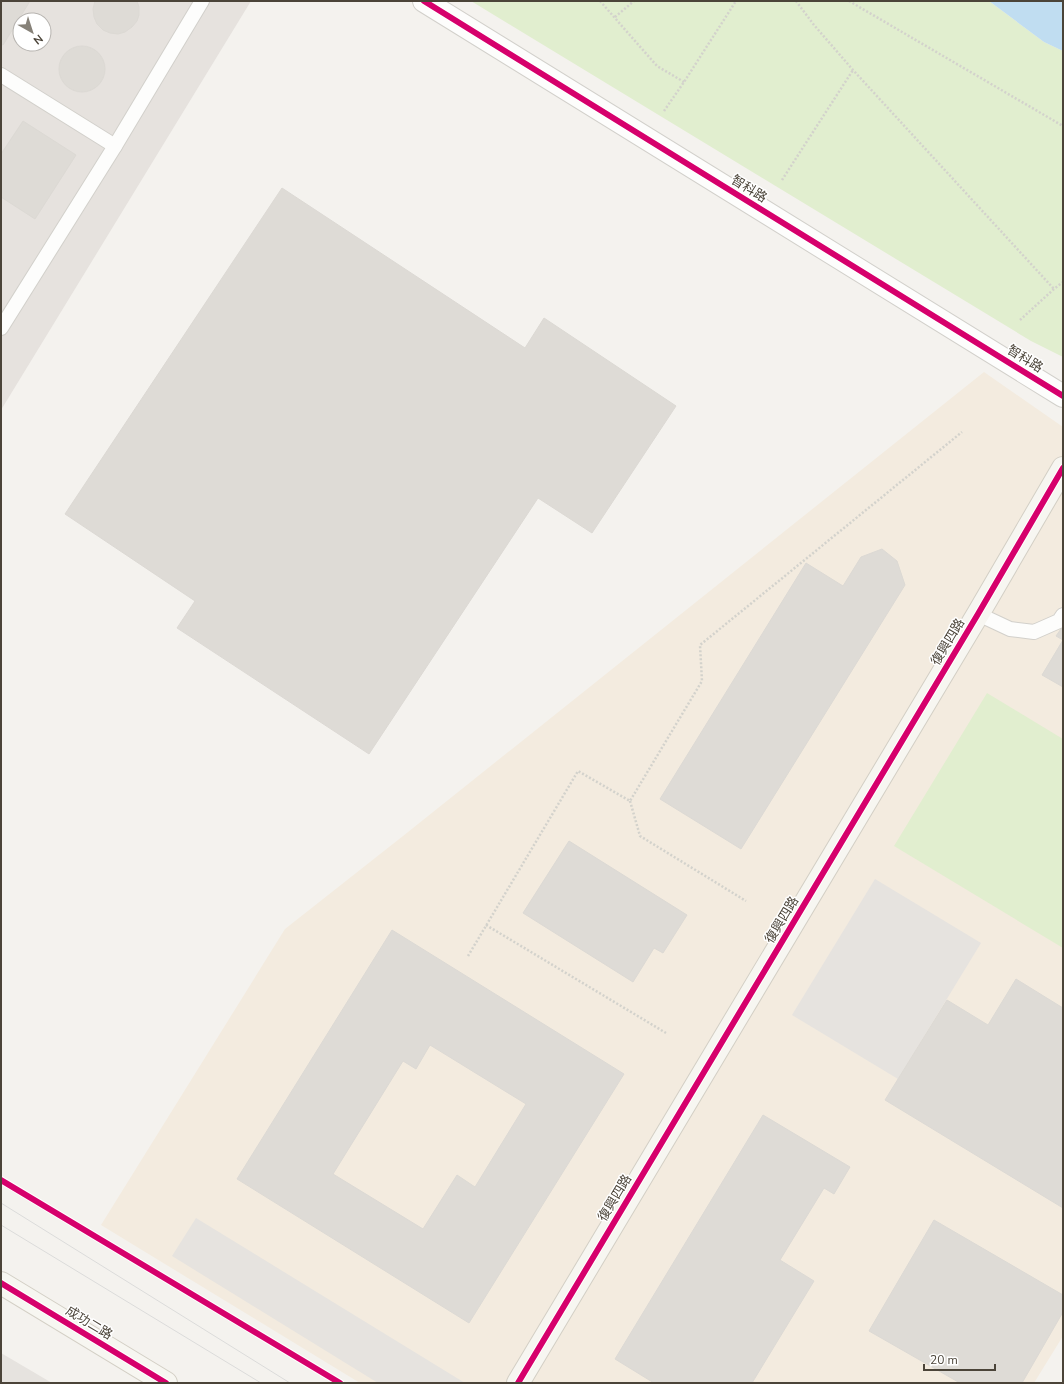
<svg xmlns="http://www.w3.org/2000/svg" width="1064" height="1384" viewBox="0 0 1064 1384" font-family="'Nunito Sans','Noto Sans TC',sans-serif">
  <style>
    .commercial { fill: #f3ebdf }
    .industrial { fill: #e6e2de; fill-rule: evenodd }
    .green { fill: #e1eecf }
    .parking { fill: #e6e3df }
    .water { fill: #c0ddf1 }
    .building { fill: #dedbd6; stroke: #dcd9d4; fill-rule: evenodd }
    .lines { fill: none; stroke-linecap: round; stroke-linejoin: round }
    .lane-casing { stroke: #d2d0cb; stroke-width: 16 }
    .street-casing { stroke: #d2d0cb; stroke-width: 24 }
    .secondary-casing { stroke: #d3cfc5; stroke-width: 24 }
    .path { stroke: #d3d2cc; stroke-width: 2.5; stroke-dasharray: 2 2; stroke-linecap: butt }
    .lane { stroke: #fdfdfc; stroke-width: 14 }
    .street { stroke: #fdfdfc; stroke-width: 22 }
    .secondary { stroke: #f7f6f1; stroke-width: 22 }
    .tram { stroke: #dbdbda; stroke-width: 1 }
    .cycleway-casing { stroke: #fff; stroke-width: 8 }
    .cycleway { stroke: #d6006c; stroke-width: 6 }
    .labels { text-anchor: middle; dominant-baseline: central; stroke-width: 3; stroke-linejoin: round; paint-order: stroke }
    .street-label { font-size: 13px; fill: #4b4439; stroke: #fff }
  </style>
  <rect width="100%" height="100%" fill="#f4f2ee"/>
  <!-- commercial -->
  <polygon class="commercial" points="984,372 1063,427 1063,1336 1034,1383 360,1383 101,1225 285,929 403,836"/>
  <!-- industrial -->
  <path class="industrial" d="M1,1H251L1,410ZM20,20H44V44H20Z"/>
  <!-- green -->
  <g class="green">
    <polygon points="471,1 989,1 1044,42 1063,51 1063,357 1031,341"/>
    <polygon points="987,693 1063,739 1063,948 894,846"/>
  </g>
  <!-- parking -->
  <g class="parking">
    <polygon points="875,879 981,943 898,1079 792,1015"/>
    <polygon points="196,1218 465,1383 378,1383 172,1256"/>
    <polygon points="1,1353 52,1383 1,1383"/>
  </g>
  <!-- water -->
  <polygon class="water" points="989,1 1063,1 1063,51 1044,42"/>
  <!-- building -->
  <g class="building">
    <polygon points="1,1 30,1 3,45 1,44"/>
    <polygon points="95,1 137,1 139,7 139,15 137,21 132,27 125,32 118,34 110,33 103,30 97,24 94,17 93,9"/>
    <circle cx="82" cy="69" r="23"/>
    <polygon points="23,121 76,155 35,219 1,197 1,154"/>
    <polygon points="282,188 525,348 544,318 676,406 592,533 538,498 369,754 177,628 195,601 65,514"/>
    <polygon points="882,549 897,561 905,585 741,849 660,799 806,563 843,586 861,557"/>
    <polygon points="1063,626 1063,687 1042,675 1063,640 1056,636"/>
    <polygon points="569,841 687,915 663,953 654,948 633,982 523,913"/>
    <path d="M392,930L624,1074L469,1323L237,1179ZM430,1045L526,1104L475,1187L457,1175L423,1229L333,1174L403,1061L416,1069Z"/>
    <polygon points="1016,979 1063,1008 1063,1208 885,1100 947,1000 988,1025"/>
    <polygon points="763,1115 850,1167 834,1194 824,1188 780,1260 814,1281 752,1383 654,1383 615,1359"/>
    <polygon points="934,1220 1063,1295 1063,1312 1022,1383 960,1383 869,1331"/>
  </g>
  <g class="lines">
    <defs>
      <g id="lane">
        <polyline points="1,75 115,146"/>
        <polyline points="1,328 115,146 202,1"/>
        <polyline points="978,614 1010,629 1034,632 1059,621 1063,615"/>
      </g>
      <polyline id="street" points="424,1 1063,396"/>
      <g id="secondary">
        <polyline points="1,1283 166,1383"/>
        <polyline points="518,1383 978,614 1063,468"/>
      </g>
    </defs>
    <!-- lane casing -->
    <use href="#lane" class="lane-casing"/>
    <!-- street casing -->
    <use href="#street" class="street-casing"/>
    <!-- secondary casing -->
    <use href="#secondary" class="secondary-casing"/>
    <!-- path -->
    <g class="path">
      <polyline points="600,1 657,66 684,82"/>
      <polyline points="796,1 814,25 853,70 1054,289"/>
      <polyline points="849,1 1063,126"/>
      <polyline points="615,17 634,1"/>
      <polyline points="664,111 684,82 736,1"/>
      <polyline points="782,180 853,70"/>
      <polyline points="1020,320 1054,289 1063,282"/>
      <polyline points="630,801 640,836 746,901"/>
      <polyline points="486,925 666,1033"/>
      <polyline points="468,956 578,771 630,801 702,681 700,645 962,432"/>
    </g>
    <!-- lane -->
    <use href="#lane" class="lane"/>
    <!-- street -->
    <use href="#street" class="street"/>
    <!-- secondary -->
    <use href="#secondary" class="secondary"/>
    <!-- tram -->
    <g class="tram">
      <polyline points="1,1203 290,1383"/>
      <polyline points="1,1225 261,1383"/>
    </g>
    <defs>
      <g id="cycleway">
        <polyline points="424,1 1063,396"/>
        <polyline points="1,1180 340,1383"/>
        <polyline points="1,1283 166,1383"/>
        <polyline points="518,1383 978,614 1063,468"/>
      </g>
    </defs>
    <!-- cycleway casing -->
    <use href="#cycleway" class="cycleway-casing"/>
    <!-- cycleway -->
    <use href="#cycleway" class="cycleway"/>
  </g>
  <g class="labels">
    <!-- street labels -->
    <g class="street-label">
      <text transform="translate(749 189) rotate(32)">智科路</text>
      <text transform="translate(1025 359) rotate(32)">智科路</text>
      <text transform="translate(948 642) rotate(-59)">復興四路</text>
      <text transform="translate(782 920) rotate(-59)">復興四路</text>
      <text transform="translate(615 1198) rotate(-59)">復興四路</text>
      <text transform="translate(89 1323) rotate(31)">成功二路</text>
    </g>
  </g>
  <!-- border -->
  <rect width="1064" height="1384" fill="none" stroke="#4b4439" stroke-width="4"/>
  <!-- north arrow -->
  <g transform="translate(32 32) rotate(141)"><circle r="19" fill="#ffffff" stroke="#b7b4b0"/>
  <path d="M0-3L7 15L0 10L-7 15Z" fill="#868178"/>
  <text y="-6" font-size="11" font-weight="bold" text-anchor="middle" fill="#4b4439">N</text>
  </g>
  <!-- scale -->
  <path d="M924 1364v6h71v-6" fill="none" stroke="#4b4439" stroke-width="2"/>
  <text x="930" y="1364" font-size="12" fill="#4b4439" stroke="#ffffff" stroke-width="3" paint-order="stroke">20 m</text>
</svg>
